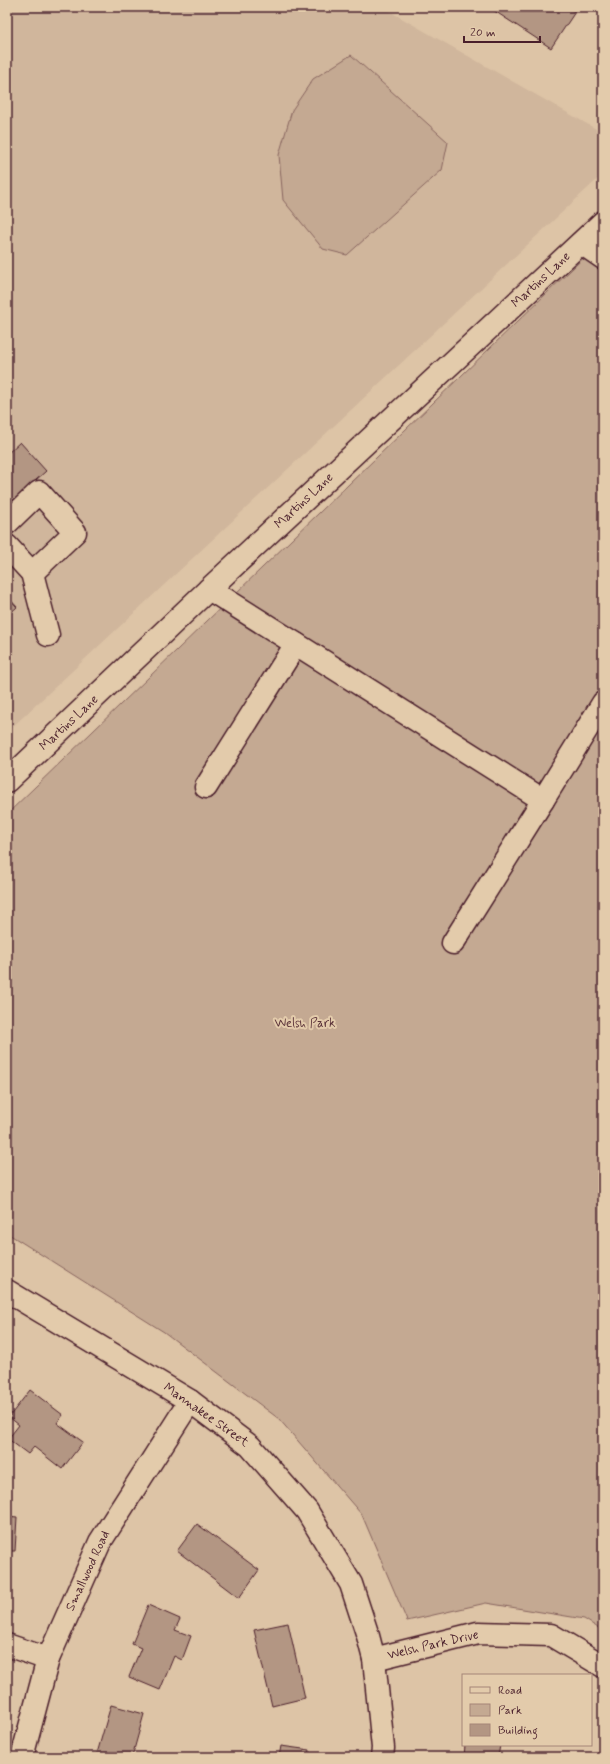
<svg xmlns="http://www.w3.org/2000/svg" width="610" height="1764" viewBox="0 0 610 1764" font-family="Mynerve,sans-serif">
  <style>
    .built { fill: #d0b69c }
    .green { fill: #c4a992; stroke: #87645e }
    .building { fill: #b39683; stroke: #4a1f2b }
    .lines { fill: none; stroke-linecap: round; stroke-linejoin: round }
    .minor-casing { stroke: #4a1f2b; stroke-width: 25 }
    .minor { stroke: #e3cbab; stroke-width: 22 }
    .labels { text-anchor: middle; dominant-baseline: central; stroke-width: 4; stroke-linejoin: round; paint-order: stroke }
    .street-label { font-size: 13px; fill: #4a1f2b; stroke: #e3cbab }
    .park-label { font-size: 13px; fill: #5c343a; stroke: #e3cbab }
  </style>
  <rect width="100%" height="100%" fill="#ddc4a6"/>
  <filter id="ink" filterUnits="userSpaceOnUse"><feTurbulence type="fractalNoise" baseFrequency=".025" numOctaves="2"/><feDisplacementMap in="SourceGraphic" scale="8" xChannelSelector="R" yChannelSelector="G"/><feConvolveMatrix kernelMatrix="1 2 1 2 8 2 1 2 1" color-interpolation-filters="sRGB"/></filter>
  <g filter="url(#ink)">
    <!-- built -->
    <polygon class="built" points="8,7 382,7 603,133 603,174 7,732"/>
    <!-- green -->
    <g class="green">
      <polygon points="351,55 448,142 442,170 347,255 323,249 283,200 279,155 292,110 313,79"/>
      <polygon points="603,239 603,1631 584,1619 486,1603 407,1621 362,1515 279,1419 164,1332 7,1233 7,814"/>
    </g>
    <!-- building -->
    <g class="building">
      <polygon points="567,7 575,12 551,48 490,8"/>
      <polygon points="20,442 46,471 7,506 7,454"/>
      <polygon points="7,596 17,607 7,616"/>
      <polygon points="30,1390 63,1415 57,1423 83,1442 62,1469 34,1447 28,1454 8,1439 19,1425 9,1417"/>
      <polygon points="7,1516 17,1517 15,1551 7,1551"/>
      <polygon points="197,1524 259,1570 239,1598 177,1551"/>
      <polygon points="148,1605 180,1619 175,1630 191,1636 182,1660 174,1656 160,1690 129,1677 141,1648 132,1644"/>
      <polygon points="288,1623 305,1698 272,1706 254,1630"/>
      <polygon points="111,1705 144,1714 132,1757 96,1757"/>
      <polygon points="465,1745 500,1745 498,1757 464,1757"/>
      <polygon points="281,1746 310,1750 309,1757 279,1757"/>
    </g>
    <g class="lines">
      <defs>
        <g id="minor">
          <polyline points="581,243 603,258"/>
          <polyline points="7,523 39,492 75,532 32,573"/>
          <polyline points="7,546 32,573 48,635"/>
          <polyline points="209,589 543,800 603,703"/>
          <polyline points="7,781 209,589 603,222"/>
          <polyline points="206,787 296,644"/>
          <polyline points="453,943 543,800"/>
          <polyline points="7,1291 190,1401 250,1446 307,1511 351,1584 368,1636 374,1659 383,1748 382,1757"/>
          <polyline points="7,1645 48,1659"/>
          <polyline points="374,1659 478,1633 551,1635 603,1666"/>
          <polyline points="22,1757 48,1659 100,1542 190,1401"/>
        </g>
      </defs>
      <!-- minor casing -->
      <use href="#minor" class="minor-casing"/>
      <!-- minor -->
      <use href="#minor" class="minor"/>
    </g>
  </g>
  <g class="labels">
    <!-- street labels -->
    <g class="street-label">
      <text transform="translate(541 280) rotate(-43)">Martins Lane</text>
      <text transform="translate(304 501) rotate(-43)">Martins Lane</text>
      <text transform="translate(69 723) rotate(-43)">Martins Lane</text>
      <text transform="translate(206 1415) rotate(35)">Mannakee Street</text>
      <text transform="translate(88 1571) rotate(-65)">Smallwood Road</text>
      <text transform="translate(433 1645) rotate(-13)">Welsh Park Drive</text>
    </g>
    <!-- park labels -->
    <g class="park-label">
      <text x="305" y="1023">Welsh Park</text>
    </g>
  </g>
  <!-- margin -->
  <rect width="610" height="1764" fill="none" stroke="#e3cbab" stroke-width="24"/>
  <rect x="12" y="12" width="586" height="1740" fill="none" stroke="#4a1f2b" stroke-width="1.5" filter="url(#ink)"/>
  <!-- legend -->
  <rect x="462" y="1674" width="130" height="72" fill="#e3cbab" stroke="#a68678"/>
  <rect x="470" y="1687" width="20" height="6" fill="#e3cbab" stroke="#a68678"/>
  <text x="498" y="1694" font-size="12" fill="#4a1f2b">Road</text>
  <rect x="470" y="1704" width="20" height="12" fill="#c4a992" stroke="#a68678"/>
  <text x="498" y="1714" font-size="12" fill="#4a1f2b">Park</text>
  <rect x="470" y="1724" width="20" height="12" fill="#b39683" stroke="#a68678"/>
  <text x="498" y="1734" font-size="12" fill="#4a1f2b">Building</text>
  <!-- scale -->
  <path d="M464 36v6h76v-6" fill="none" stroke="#4a1f2b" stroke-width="2"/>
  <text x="470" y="36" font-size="12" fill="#4a1f2b" stroke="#e3cbab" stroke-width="3" paint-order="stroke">20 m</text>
</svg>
